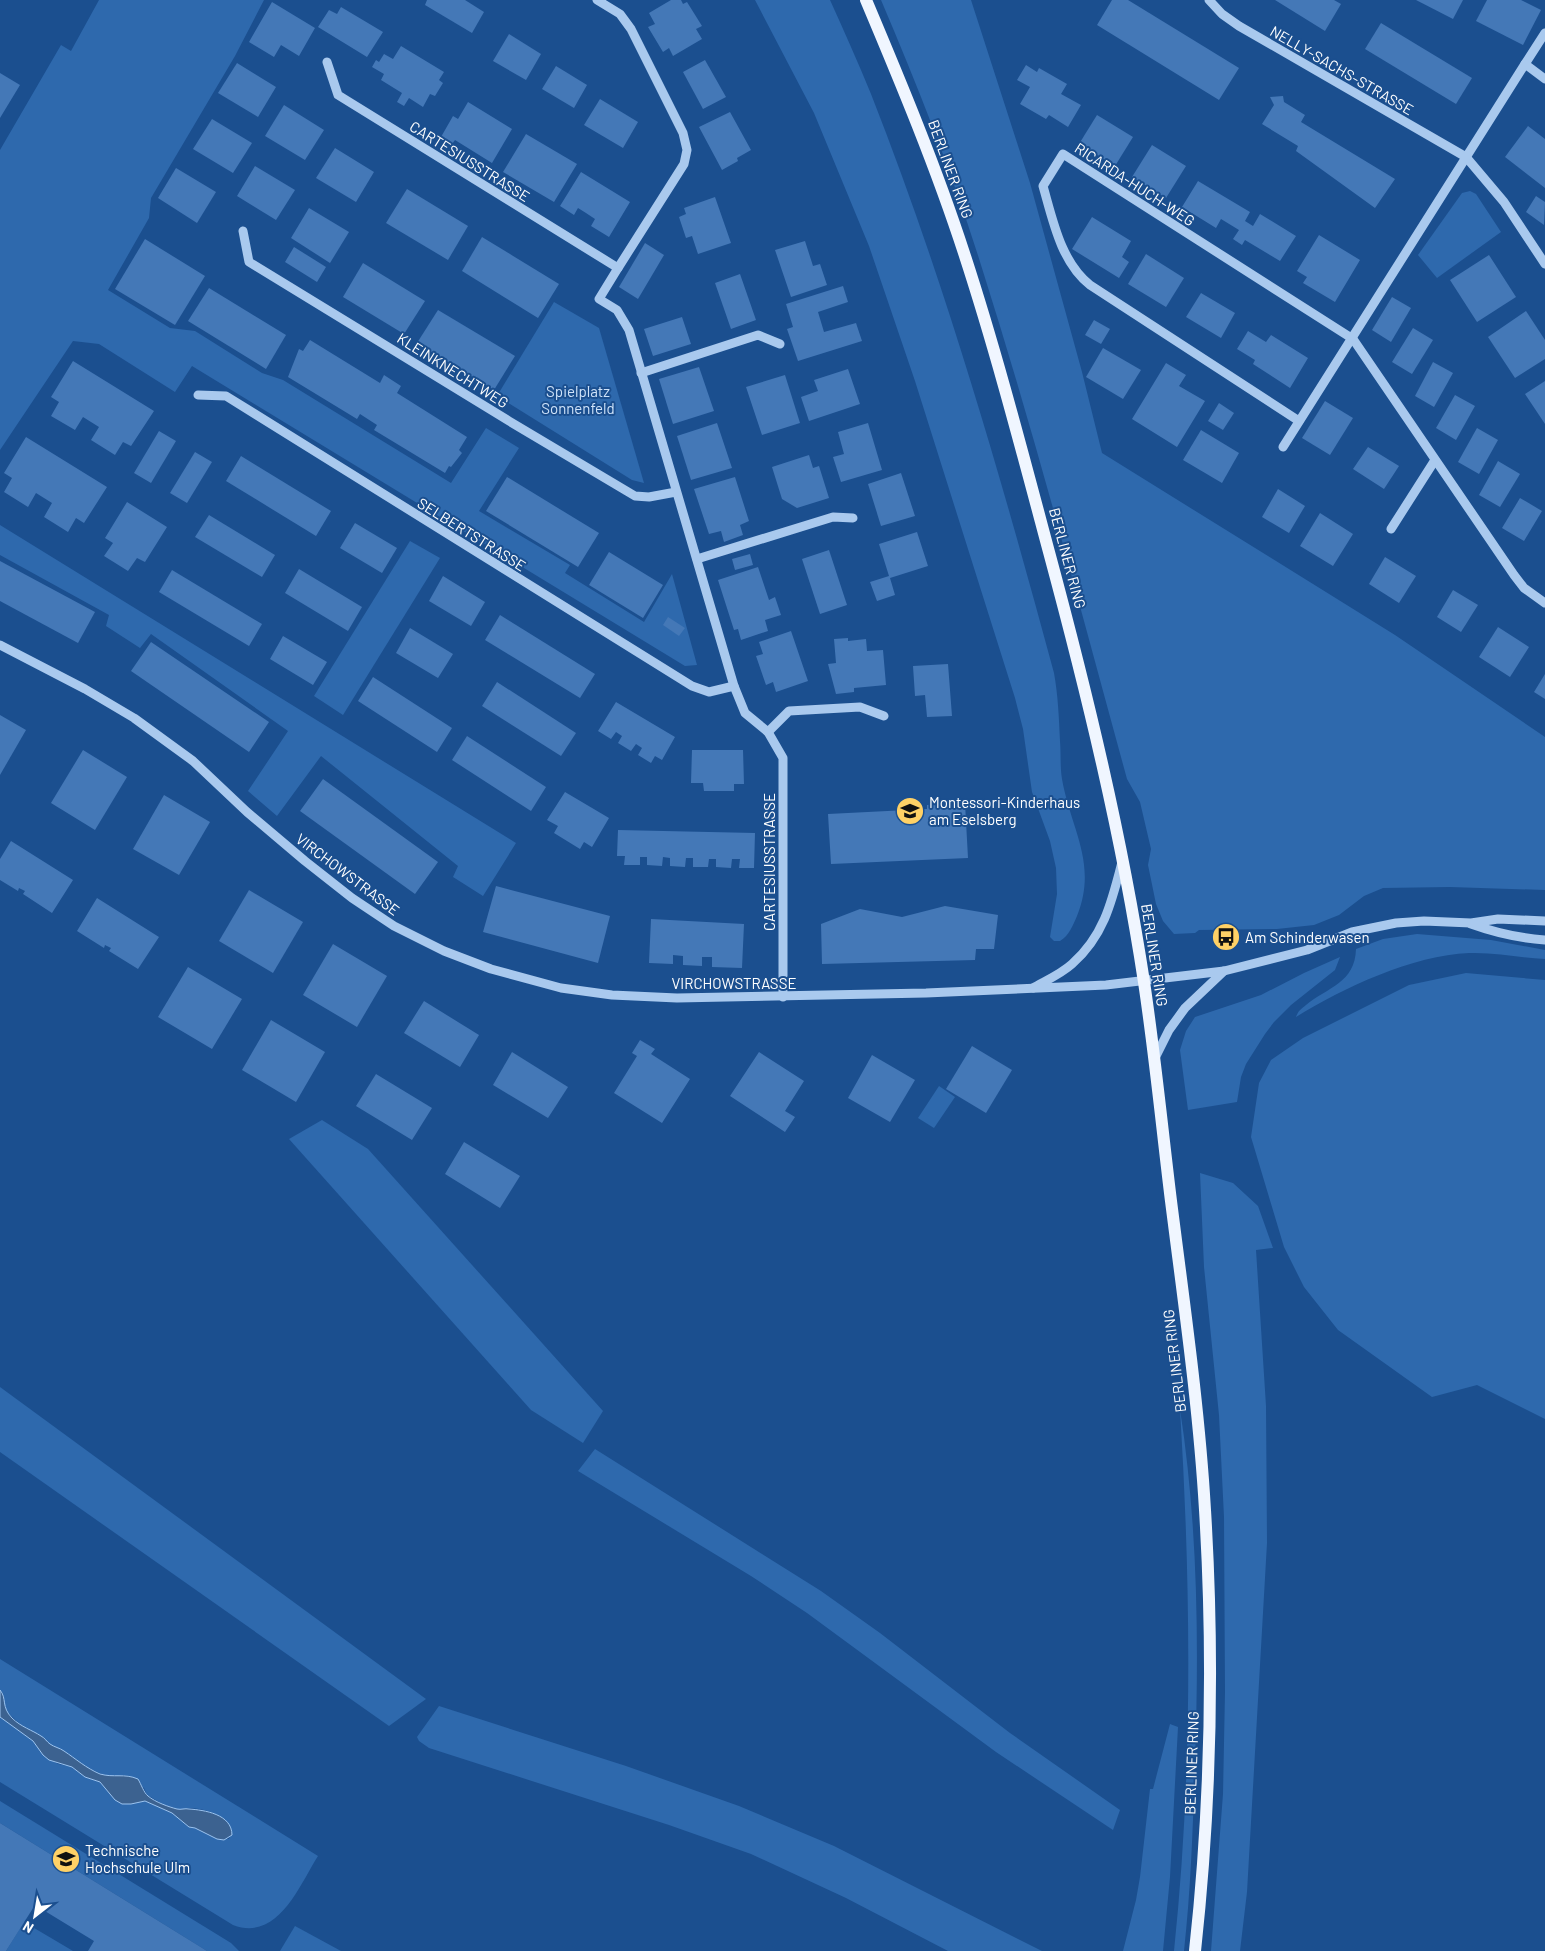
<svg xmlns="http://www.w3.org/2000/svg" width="1545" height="1951" viewBox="0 0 1545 1951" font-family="Barlow,sans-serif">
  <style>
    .green { fill: #2e69ad }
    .water { fill: #3c6290; stroke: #9cc4f0 }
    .building { fill: #4478b7 }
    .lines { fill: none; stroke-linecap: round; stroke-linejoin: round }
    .minor { stroke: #a9c9ee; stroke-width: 9 }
    .major { stroke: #f0f6ff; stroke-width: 12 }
    .labels { text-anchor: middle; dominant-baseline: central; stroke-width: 4; stroke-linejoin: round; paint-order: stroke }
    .street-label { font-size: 15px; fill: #fff; stroke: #1b4f8f }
    .park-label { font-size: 15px; fill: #cfe3fa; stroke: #1b4f8f }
    .poi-label { font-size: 15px; fill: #fff; stroke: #1b4f8f; text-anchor: start }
  </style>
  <rect width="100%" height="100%" fill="#1b4f8f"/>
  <!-- green -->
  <g class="green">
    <polygon points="99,0 264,0 235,56 151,198 149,218 108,290 170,328 195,331 262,373 283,380 451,483 486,428 519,448 479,511 570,565 565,573 644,622 672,574 697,665 685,666 192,366 175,392 99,344 73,341 0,450 0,150 61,45 71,51"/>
    <path d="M755,0H830C844,31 858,62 871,94C945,282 1001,477 1054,673C1058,695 1059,718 1060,741C1061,754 1060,767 1062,779C1071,830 1098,863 1077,916C1073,925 1069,936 1060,941H1054L1050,937L1057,894L1056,868L1050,841L1032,792L1023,729L1015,698L915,381L869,246L814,113Z"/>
    <path d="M881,0H971L1030,183L1082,372L1102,453L1395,635L1545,737V890L1450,887L1383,888L1364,896L1339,915L1314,925L1277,929L1199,930L1195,933L1174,934L1163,921L1156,904L1148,865L1151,849L1140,802L1127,779C1080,607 1035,435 981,265C953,175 918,87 881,0Z"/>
    <polygon points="1470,191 1476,194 1501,232 1437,278 1418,255 1462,193"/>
    <polygon points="554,302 599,328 644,483 632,480 497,396"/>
    <polygon points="0,525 516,843 483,896 453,877 458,866 321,756 277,816 248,791 288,731 151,634 140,648 106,626 109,615 0,555"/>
    <polygon points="410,541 440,558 343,715 314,696"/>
    <path d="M1417,934L1491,940L1545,950V959C1520,958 1495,952 1469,953C1413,955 1343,988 1296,1017C1298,1011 1301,1009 1306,1005C1328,987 1355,983 1356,949L1383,939Z"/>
    <polygon points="1340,957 1335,970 1291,1005 1274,1022 1265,1034 1246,1064 1241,1077 1237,1102 1188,1110 1180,1050 1186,1031 1195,1017 1261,995 1304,973"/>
    <polygon points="1466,973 1545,980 1545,1419 1477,1385 1432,1397 1338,1330 1304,1287 1284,1247 1251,1137 1259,1083 1271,1060 1303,1038 1409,985"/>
    <polygon points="939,1086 955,1097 934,1128 918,1118"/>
    <polygon points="322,1120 368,1149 603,1411 583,1443 531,1410 289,1139"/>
    <polygon points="1200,1173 1233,1183 1258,1206 1273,1248 1256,1250 1266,1406 1267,1543 1247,1892 1240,1951 1211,1951 1223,1794 1225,1692 1224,1517 1219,1415 1204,1267"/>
    <polygon points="0,1387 426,1699 389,1726 0,1452"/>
    <path d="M1180,1409C1198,1526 1199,1644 1195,1761C1193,1825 1191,1888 1184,1951H1174C1193,1771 1191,1590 1180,1409Z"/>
    <polygon points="595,1449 821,1591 880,1633 1010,1733 1120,1810 1113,1830 996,1752 807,1613 751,1576 578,1471"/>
    <path d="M0,1659L318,1856C299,1886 278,1942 233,1925L0,1782V1717L33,1741L43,1755L58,1764L72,1767L85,1777L100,1782L115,1800L122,1804H131L145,1801L172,1813L189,1827L195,1828L217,1839H229L232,1830C223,1814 205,1808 188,1808C185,1808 183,1810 180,1810C169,1809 156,1800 147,1795L144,1788L130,1776L122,1775L113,1777L102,1774L88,1768L64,1751L49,1744L41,1736L22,1726L5,1710L3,1693L0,1690Z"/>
    <polygon points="439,1706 626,1766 739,1806 834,1846 1042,1951 948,1951 846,1898 751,1854 669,1825 429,1748 419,1741 417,1737"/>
    <polygon points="1170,1724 1178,1727 1170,1877 1163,1951 1123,1951 1136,1900 1140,1877 1150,1789 1153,1789"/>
    <polygon points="0,1801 231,1943 239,1951 207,1951 0,1823"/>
    <polygon points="24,1922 73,1951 6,1951"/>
    <polygon points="295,1926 341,1951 280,1951"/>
  </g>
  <!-- water -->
  <path class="water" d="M0,1690C7,1698 1,1707 12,1718C21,1727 32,1730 41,1736C45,1738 47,1742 50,1744C54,1747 60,1748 64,1751C76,1759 86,1768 100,1774C114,1778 124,1773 138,1779C141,1784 144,1793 148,1796C155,1802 169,1807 177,1809C181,1810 185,1808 189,1809C204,1810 232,1814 232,1835L224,1840L217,1839L195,1828L189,1827L172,1813L145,1801L131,1804H122L115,1800L100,1782L85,1777L72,1767L49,1760L43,1755L33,1741L0,1717Z"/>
  <!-- building -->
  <g class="building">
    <polygon points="427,0 465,0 484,12 472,33 425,5"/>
    <polygon points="671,0 681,0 683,4 687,2 702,26 696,29 702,39 673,56 669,48 663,52 648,27 655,24 649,13"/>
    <polygon points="1112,0 1128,0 1239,68 1219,100 1097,25"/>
    <polygon points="1275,0 1334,0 1341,4 1325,31"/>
    <polygon points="1416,0 1463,0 1453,19"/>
    <polygon points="1487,0 1521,0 1541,10 1523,45 1476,21"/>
    <polygon points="272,2 315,28 299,56 281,45 274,57 249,42"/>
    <polygon points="341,7 383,32 367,57 318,27 329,10 337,14"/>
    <polygon points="1381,23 1472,78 1456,104 1365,49"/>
    <polygon points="509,34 541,54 526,80 493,61"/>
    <polygon points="401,46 444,72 439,80 443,83 435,96 430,94 423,107 409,98 404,106 397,102 402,93 381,80 384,74 372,67 376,60 379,62 384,54 393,59"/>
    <polygon points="705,60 726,97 703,109 683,72"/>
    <polygon points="237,63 276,87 258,117 218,93"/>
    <polygon points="1026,65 1037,72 1039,68 1067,84 1061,94 1081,105 1068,127 1049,115 1046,119 1020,104 1030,87 1017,80"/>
    <polygon points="556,66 587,85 574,108 542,89"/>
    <polygon points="0,73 20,85 0,118"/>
    <polygon points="1283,96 1284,102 1305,115 1301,122 1395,179 1375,208 1296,151 1298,146 1262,124 1274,105 1270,97"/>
    <polygon points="600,99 638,122 623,148 584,125"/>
    <polygon points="468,102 512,129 492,163 455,140 452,144 441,137 453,116 458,119"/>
    <polygon points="284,105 324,130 305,160 265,136"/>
    <polygon points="730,112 751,150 737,158 738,161 722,170 699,127"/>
    <polygon points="1097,115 1133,137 1115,166 1079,144"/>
    <polygon points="212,119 252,143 233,173 193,149"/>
    <polygon points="1528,126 1545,139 1545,188 1505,157"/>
    <polygon points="526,134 577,164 554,202 503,172"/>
    <polygon points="1152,145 1186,166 1166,198 1132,177"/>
    <polygon points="335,148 374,172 356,202 316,178"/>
    <polygon points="255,166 295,190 276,220 237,196"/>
    <polygon points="176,168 216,192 197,223 158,198"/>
    <polygon points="581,172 630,202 609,237 591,226 595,219 586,213 578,208 574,215 560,206"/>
    <polygon points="1198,181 1250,212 1245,221 1253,226 1260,214 1296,236 1280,261 1245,240 1242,245 1233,239 1239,230 1221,219 1216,228 1182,207"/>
    <polygon points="407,189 468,226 448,260 386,223"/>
    <polygon points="1536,196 1545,202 1544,225 1526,212"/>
    <polygon points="715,197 731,243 698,254 692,236 686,238 679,217 686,214 684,208"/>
    <polygon points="309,208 349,232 330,263 291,238"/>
    <polygon points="1092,217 1131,241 1122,257 1129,262 1119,278 1072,249"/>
    <polygon points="1319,235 1360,260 1335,302 1303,283 1307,277 1297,271"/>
    <polygon points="482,237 559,284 538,318 462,271"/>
    <polygon points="145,239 205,276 175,325 115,289"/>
    <polygon points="805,241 813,266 820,264 827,285 791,297 775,250"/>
    <polygon points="645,243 664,255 638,299 619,287"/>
    <polygon points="294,247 326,267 317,282 285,262"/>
    <polygon points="1146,254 1184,278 1166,307 1128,284"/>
    <polygon points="1489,255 1516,297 1477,322 1450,280"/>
    <polygon points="363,263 425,301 404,334 343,297"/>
    <polygon points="740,274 756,320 731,329 715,283"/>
    <polygon points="843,286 848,302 818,312 824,332 856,323 862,341 798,361 787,329 793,327 786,304"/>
    <polygon points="209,288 286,335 266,369 188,321"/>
    <polygon points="1201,293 1235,313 1221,338 1186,317"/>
    <polygon points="1392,297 1411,308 1391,342 1372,330"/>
    <polygon points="438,310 515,356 494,390 417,343"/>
    <polygon points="1526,311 1545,340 1545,359 1515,378 1488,337"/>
    <polygon points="682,317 691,344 653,356 644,329"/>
    <polygon points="1094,320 1110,329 1101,344 1085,335"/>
    <polygon points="1413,328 1433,340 1412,374 1392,362"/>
    <polygon points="1248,331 1266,342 1271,335 1308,358 1290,388 1253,364 1255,360 1237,349"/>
    <polygon points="310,340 380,383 384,375 401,386 397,393 467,437 459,450 462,453 451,467 449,466 445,473 374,430 377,425 360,414 357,419 288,377 299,349 303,351"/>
    <polygon points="1103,348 1141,370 1123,399 1086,377"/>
    <polygon points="73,361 154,411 131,446 123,442 115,455 91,440 99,427 83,417 75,430 51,416 59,402 51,397"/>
    <polygon points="1433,362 1453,373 1434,407 1415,396"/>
    <polygon points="1166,363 1186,375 1179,386 1205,401 1177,447 1132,419"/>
    <polygon points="699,367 714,411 673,424 659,379"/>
    <polygon points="848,369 860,404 809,421 801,397 818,391 814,380"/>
    <polygon points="785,375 800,423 762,435 746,387"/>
    <polygon points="1545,381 1545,424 1525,394"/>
    <polygon points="1455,395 1475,406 1456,440 1436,428"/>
    <polygon points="1325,401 1353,418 1330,455 1302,438"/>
    <polygon points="1219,403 1234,413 1223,430 1208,421"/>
    <polygon points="717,423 732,468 691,480 677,436"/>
    <polygon points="868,423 882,470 841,482 833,457 844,454 838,432"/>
    <polygon points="1477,428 1498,440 1479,474 1458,462"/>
    <polygon points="1201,430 1239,453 1222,483 1183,460"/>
    <polygon points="159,431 176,441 151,483 134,473"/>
    <polygon points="26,437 107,487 84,523 76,518 68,532 44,517 52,503 36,493 28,507 4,492 12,478 4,473"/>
    <polygon points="1368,447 1399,466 1384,489 1353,469"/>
    <polygon points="195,452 212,462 187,503 170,493"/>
    <polygon points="809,455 813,468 819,466 829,498 797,508 782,499 772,467"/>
    <polygon points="241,456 331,511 316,536 226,481"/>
    <polygon points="1498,461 1520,474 1500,507 1479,495"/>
    <polygon points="901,473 915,516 881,526 868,484"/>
    <polygon points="507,477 599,533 578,567 486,511"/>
    <polygon points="735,477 749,521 740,525 743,535 724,542 721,531 709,534 694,489"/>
    <polygon points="1278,489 1305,506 1289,533 1262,517"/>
    <polygon points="1520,498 1542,511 1524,541 1502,528"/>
    <polygon points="127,502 167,527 145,562 137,558 128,571 104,556 113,543 105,538"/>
    <polygon points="1320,513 1353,534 1333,566 1300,546"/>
    <polygon points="209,515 275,555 262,577 195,537"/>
    <polygon points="355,523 397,548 382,573 340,548"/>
    <polygon points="917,532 928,566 890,578 895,595 877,601 870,582 889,576 879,544"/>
    <polygon points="829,550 847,605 820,614 802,559"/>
    <polygon points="609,552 663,585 643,618 589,585"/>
    <polygon points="750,554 753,565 735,570 732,559"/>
    <polygon points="1385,557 1416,576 1399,603 1369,584"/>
    <polygon points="0,561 95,612 78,643 0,601"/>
    <polygon points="758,567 769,600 775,597 781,615 765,620 768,631 741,640 738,629 734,630 718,580"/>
    <polygon points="299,569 362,607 348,631 285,593"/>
    <polygon points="172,570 262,624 249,646 159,592"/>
    <polygon points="443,576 485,602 471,626 429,601"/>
    <polygon points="1453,590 1478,605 1461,632 1437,617"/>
    <polygon points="500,615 595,674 580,698 485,640"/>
    <polygon points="668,617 685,628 679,636 663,625"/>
    <polygon points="1498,627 1529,647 1510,677 1479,657"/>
    <polygon points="410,628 453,654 438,678 396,653"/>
    <polygon points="791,631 808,681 776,692 773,682 766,685 756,656 763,654 759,642"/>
    <polygon points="283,636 327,662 313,685 270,659"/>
    <polygon points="848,638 848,641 866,639 867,651 883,650 886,685 854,688 854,692 836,694 828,664 836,663 834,639"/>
    <polygon points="151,642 269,722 249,752 131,671"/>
    <polygon points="948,664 952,716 927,717 925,695 915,696 913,666"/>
    <polygon points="1545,674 1545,699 1534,692"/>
    <polygon points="373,677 452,728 437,752 358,701"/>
    <polygon points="497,682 576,733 561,756 482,706"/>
    <polygon points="616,702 675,737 662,760 655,756 651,763 638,755 642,748 636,744 631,751 618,743 622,736 616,732 611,739 598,731"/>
    <polygon points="0,715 26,730 0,775"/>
    <polygon points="467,736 546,787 531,811 452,760"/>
    <polygon points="83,750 127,777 95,830 51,803"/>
    <polygon points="692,750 743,750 744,784 734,784 734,791 704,791 703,783 691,783"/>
    <polygon points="323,779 438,862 415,894 300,811"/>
    <polygon points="565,792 609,818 592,847 584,842 580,849 554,833 558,826 547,820"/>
    <polygon points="164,795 210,822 179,875 133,849"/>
    <polygon points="965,803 968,858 831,864 828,814 927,809 927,805"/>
    <polygon points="618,830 755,833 754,868 739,868 740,859 732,859 731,868 716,867 716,859 709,859 708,867 693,867 693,858 686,858 685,867 670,866 670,858 663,857 662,866 647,865 647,857 640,857 640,865 624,865 625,856 617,856"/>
    <polygon points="11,841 73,880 52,913 23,894 25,891 19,888 18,891 0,880 0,859"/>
    <polygon points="496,886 610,916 598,963 483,932"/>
    <polygon points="249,890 303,922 273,973 219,941"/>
    <polygon points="97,898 159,937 138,969 109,951 111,948 105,945 104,948 77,931"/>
    <polygon points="945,906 998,915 994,949 976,949 975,960 822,964 821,924 860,909 902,917"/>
    <polygon points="651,919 744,924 742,968 712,967 712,957 702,957 702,966 683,965 683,956 673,955 673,964 649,963"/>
    <polygon points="333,944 387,976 357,1027 303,995"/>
    <polygon points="188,967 242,999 212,1049 158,1017"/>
    <polygon points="424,1001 479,1035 460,1067 404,1033"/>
    <polygon points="271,1020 325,1052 296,1102 242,1070"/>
    <polygon points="640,1040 655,1049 651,1054 690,1079 662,1123 614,1093 637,1056 632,1053"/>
    <polygon points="972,1046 1012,1070 986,1113 946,1089"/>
    <polygon points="512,1052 568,1087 548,1118 493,1085"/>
    <polygon points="759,1052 804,1081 785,1111 795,1117 785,1132 730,1096"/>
    <polygon points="872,1055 915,1080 890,1122 848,1098"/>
    <polygon points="376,1074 432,1108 412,1140 356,1106"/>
    <polygon points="464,1142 520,1176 500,1208 445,1174"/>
    <polygon points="0,1823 199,1946 207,1951 88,1951 94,1941 35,1905 6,1951 0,1951"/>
  </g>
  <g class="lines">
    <!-- minor -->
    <g class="minor">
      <polyline points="597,0 620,14 631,29 683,133 687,150 684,164 618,268"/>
      <polyline points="1209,0 1222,14 1239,26 1466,157 1504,202 1545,264"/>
      <polyline points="327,62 338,95 618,268 599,299 617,310 629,330 734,686 745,713 768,732 783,758 783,997"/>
      <polyline points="1525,64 1545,33"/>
      <polyline points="243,231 249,262 509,421 635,496 649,497 676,492"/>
      <polyline points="641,373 758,335 780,344"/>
      <polyline points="198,395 226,396 692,686 709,692 734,686"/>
      <path d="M1299,421L1090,285C1061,262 1053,221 1043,186L1063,154L1353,339L1514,575L1524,588L1545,603"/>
      <polyline points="1283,447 1525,64 1545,79"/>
      <polyline points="1391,529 1435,460"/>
      <polyline points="697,559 833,517 853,518"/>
      <polyline points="0,645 85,689 134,718 193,761 247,812 305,861 352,898 394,926 444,951 491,969 561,988 612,995 677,998 926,993 1106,985 1224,971 1307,950 1352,932 1396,923 1424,921 1471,923 1498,919 1545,921"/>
      <polyline points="768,732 789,711 860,707 884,716"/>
      <path d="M1471,924C1496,933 1518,938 1545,940"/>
      <path d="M1033,988C1045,981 1061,974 1072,964C1104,936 1112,901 1122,862"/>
      <polyline points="1155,1058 1169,1030 1185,1008 1224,971"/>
    </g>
    <!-- major -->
    <path class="major" d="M866,0C901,83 936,167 964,253C996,351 1022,451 1049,552C1087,693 1122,837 1144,982C1155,1055 1162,1128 1171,1201C1184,1304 1199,1407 1205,1510C1214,1657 1211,1805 1195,1951"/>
  </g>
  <!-- icons -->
  <defs>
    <symbol id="school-disc" viewBox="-11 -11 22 22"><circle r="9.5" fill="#ffd166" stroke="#1b4f8f"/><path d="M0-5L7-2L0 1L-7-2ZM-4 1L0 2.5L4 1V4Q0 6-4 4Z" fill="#111"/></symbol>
    <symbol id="bus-disc" viewBox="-11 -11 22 22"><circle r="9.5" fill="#ffd166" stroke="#1b4f8f"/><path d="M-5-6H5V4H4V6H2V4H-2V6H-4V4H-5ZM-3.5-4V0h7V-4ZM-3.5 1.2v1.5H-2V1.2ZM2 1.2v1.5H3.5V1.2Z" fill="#111"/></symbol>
    <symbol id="university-disc" viewBox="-11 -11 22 22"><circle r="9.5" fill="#ffd166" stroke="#1b4f8f"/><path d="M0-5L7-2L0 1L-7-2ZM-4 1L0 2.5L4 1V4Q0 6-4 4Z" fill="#111"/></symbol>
  </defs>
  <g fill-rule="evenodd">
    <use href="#school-disc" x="894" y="795" width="32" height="32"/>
    <use href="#bus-disc" x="1210" y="921" width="32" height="32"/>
    <use href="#university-disc" x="50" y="1843" width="32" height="32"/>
  </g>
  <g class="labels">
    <!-- street labels -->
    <g class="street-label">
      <text transform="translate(1342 70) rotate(30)">NELLY-SACHS-STRASSE</text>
      <text transform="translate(470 161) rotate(32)">CARTESIUSSTRASSE</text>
      <text transform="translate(951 169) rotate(70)">BERLINER RING</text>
      <text transform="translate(1135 184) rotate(33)">RICARDA-HUCH-WEG</text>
      <text transform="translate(453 370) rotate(32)">KLEINKNECHTWEG</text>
      <text transform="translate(472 534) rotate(32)">SELBERTSTRASSE</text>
      <text transform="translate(1068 558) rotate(75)">BERLINER RING</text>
      <text transform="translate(769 862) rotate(-90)">CARTESIUSSTRASSE</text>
      <text transform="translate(348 874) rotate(37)">VIRCHOWSTRASSE</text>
      <text transform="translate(1155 955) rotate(81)">BERLINER RING</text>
      <text x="734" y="983">VIRCHOWSTRASSE</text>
      <text transform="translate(1174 1361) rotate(-97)">BERLINER RING</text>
      <text transform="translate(1191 1763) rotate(-88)">BERLINER RING</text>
    </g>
    <!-- park labels -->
    <g class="park-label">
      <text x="578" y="391">Spielplatz<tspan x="578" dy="17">Sonnenfeld</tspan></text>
    </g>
    <!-- poi labels -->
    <g class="poi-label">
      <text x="929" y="802">Montessori-Kinderhaus<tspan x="929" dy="17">am Eselsberg</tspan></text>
      <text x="1245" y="937">Am Schinderwasen</text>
      <text x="85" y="1850">Technische<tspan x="85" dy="17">Hochschule Ulm</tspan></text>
    </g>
  </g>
  <!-- north arrow -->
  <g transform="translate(35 1916) rotate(211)" stroke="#1b4f8f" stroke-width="4" paint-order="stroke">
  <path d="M0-4L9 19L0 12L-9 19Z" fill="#ffffff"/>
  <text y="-8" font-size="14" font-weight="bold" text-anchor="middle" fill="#ffffff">N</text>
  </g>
</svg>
